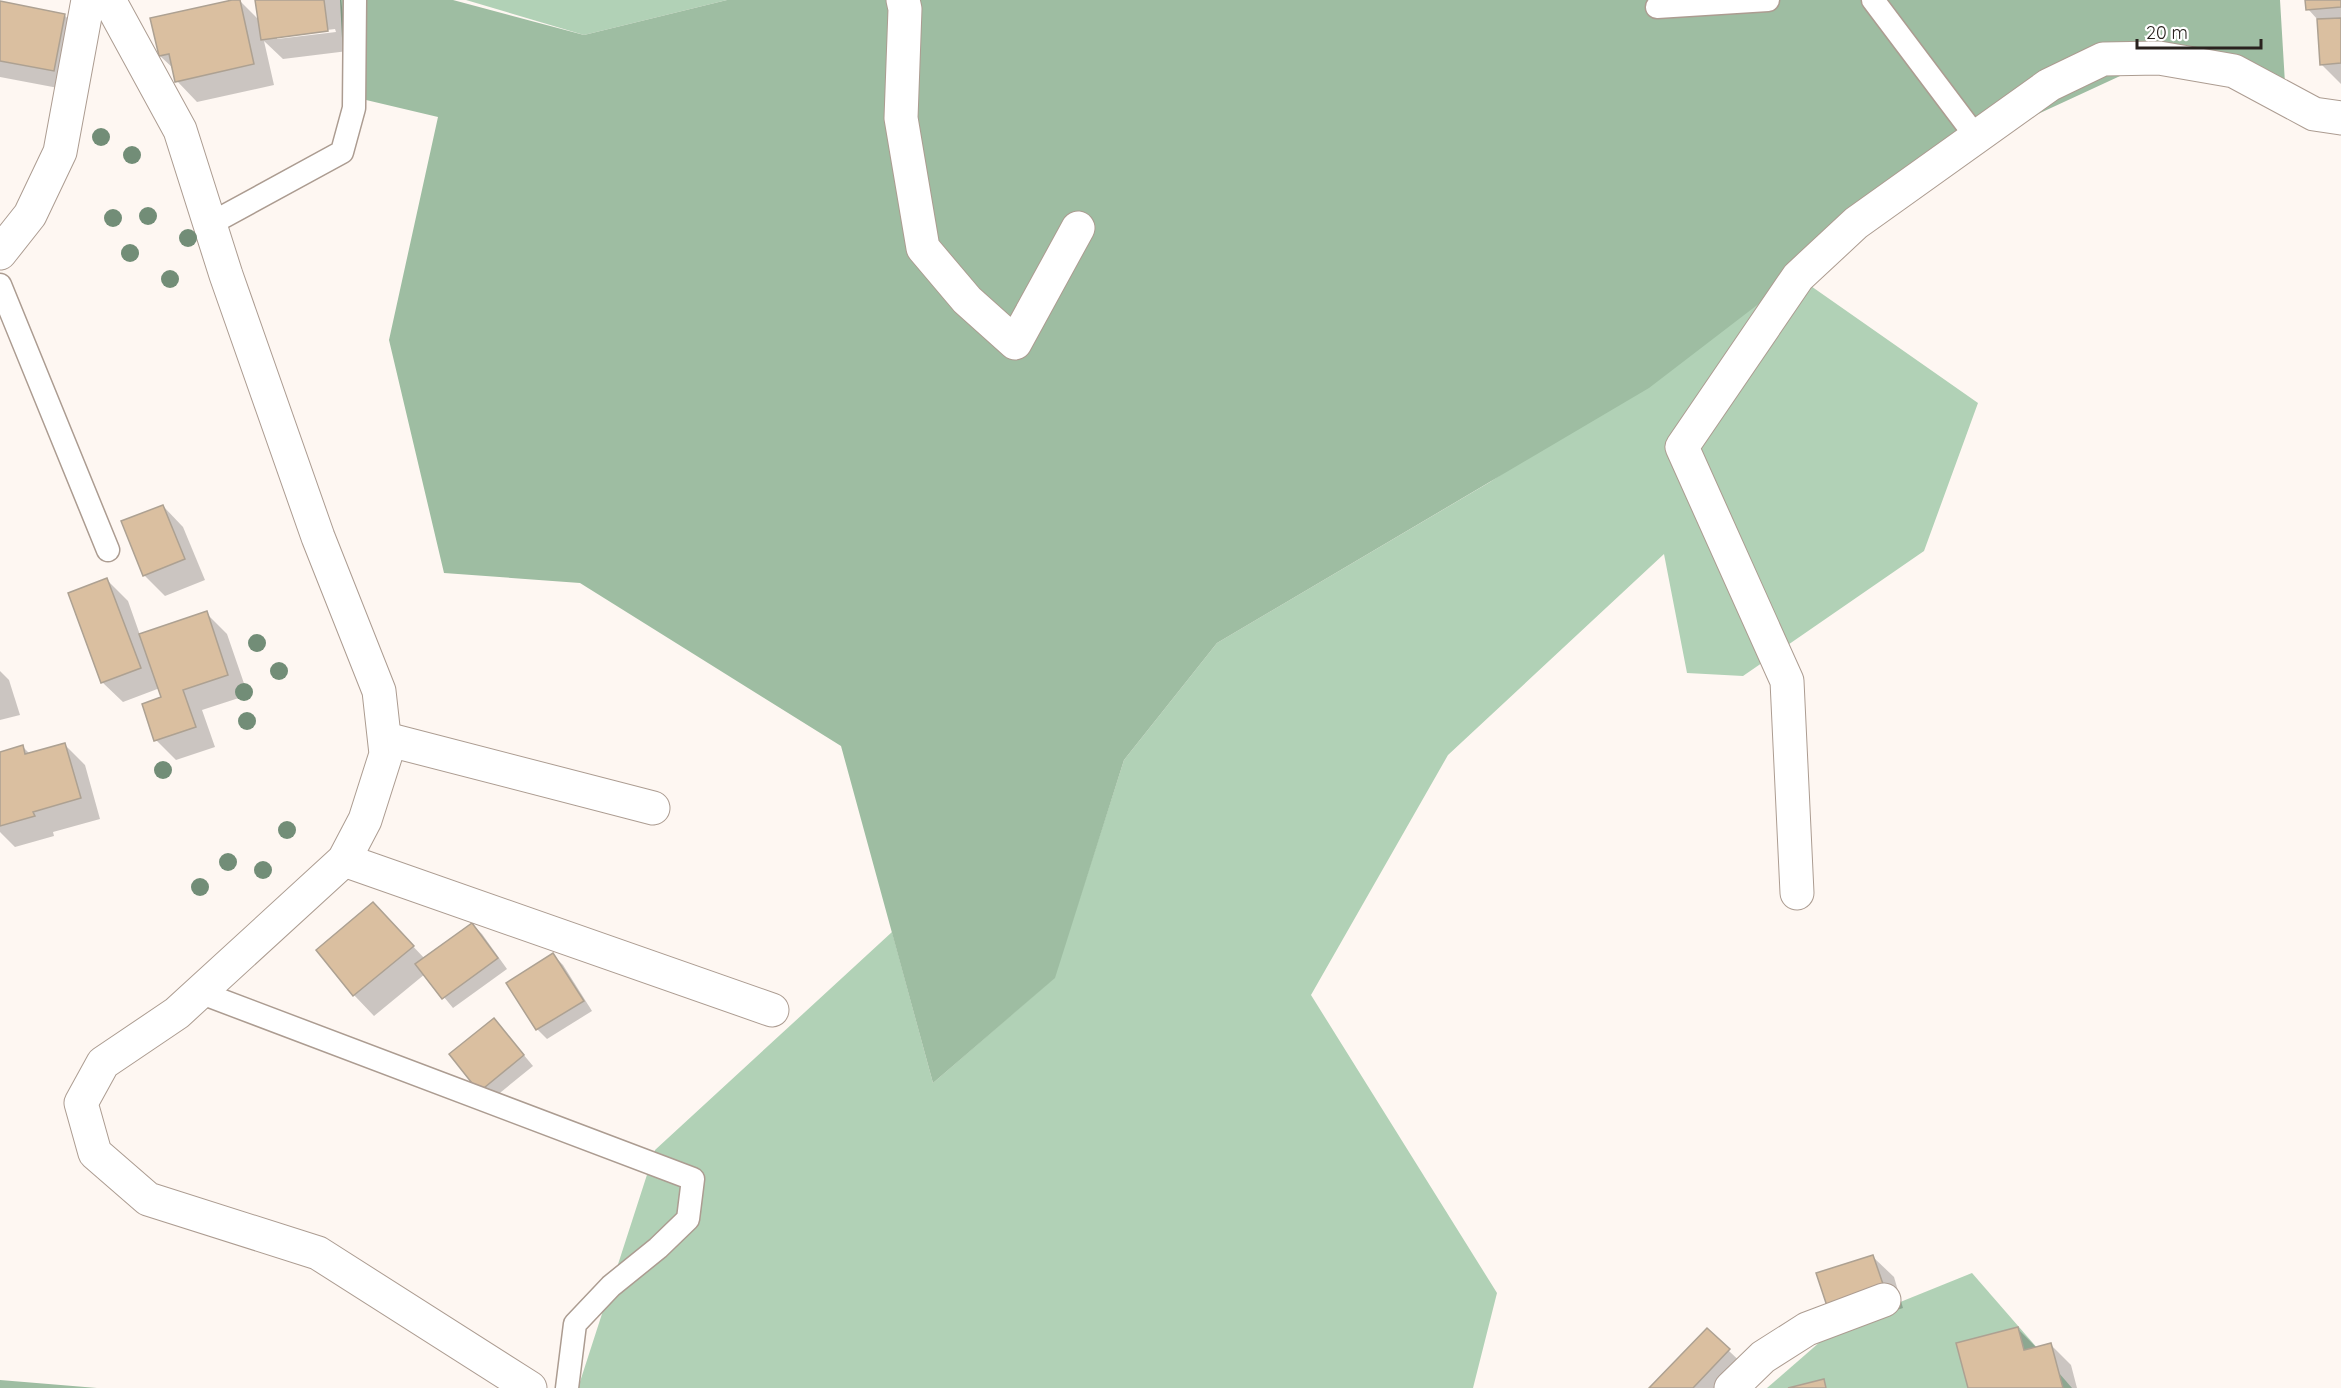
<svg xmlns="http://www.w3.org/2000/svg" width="2341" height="1388" viewBox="0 0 2341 1388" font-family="Quicksand,sans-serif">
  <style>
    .green { fill: #b1d1b6 }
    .forest { fill: #9ebda2 }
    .shadow { fill: #0003; fill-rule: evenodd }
    .building { fill: #dabfa0; stroke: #ada192; stroke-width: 1.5 }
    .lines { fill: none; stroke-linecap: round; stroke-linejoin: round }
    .lane-casing { stroke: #ac9c91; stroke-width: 25 }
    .street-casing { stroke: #ac9c91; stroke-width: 35 }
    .lane { stroke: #fff; stroke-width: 22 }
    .street { stroke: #fff; stroke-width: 33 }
    .tree { fill: #728d77 }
  </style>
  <rect width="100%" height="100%" fill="#fef7f2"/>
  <!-- green -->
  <g class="green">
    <polygon points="466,0 727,0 584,35"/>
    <polygon points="1798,277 1978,403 1924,551 1743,676 1687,673 1664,554 1448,755 1311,995 1497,1293 1473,1388 578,1388 655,1150 892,932 933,1083 1054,978 1124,760 1217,643 1490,482"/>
    <polygon points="1972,1273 2072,1388 1767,1388 1836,1328"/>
  </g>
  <!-- forest -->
  <g class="forest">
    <polygon points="340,0 453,0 584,35 727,0 2280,0 2286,100 2159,58 1958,151 1649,388 1217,643 1124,760 1055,978 933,1083 841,746 580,583 444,573 389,340 438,117 345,95"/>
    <polygon points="0,1380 97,1388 0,1388"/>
  </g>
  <!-- shadow -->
  <g class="shadow">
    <path d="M239,0L260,21L257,0H341L348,51L283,59L264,41L274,85L197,102L177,81L174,69L160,56ZM335,29L336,32L277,39V36Z"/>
    <polygon points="2307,0 2341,0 2341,84 2321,64 2318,20 2308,9"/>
    <polygon points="0,2 64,15 85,35 74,91 0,77"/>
    <polygon points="163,506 183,527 205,580 165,596 144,575"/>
    <polygon points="107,580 128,601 140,635 206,613 227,634 248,695 202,710 215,747 176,760 156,740 163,698 160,688 123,702 102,682"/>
    <polygon points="0,671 9,680 20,715 0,720"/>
    <polygon points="64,744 85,765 100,819 53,832 54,836 15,847 0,832 0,753 23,747 30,754"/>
    <polygon points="472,924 482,934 507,969 453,1008 425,974 374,1016 354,995 393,925 425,959"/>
    <polygon points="553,955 563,965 592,1011 547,1039 537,1029 508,983"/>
    <polygon points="503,1030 533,1066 490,1101 451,1054"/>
    <polygon points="1873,1257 1894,1277 1903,1308 1848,1326"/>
    <polygon points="2018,1329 2037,1348 2051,1345 2071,1365 2077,1388 1969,1388"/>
    <polygon points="1707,1330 1750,1371 1733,1388 1651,1388"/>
  </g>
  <!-- building -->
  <g class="building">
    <polygon points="232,0 240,0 254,64 175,82 169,54 159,56 150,18"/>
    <polygon points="255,0 324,0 328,31 261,40"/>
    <polygon points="2305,0 2341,0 2341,7 2306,10"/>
    <polygon points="0,1 65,14 54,71 0,61"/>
    <polygon points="2341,18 2341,63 2320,65 2317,19"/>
    <polygon points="163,505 185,559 143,576 121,521"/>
    <polygon points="107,578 141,668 101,683 68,593"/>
    <polygon points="207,611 228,675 183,690 196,727 154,741 142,704 161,697 139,634"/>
    <polygon points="65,743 81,798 33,812 35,816 0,826 0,752 23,745 25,754"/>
    <polygon points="373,902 414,946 353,996 316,950"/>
    <polygon points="472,923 498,958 442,999 415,964"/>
    <polygon points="553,953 584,1001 536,1030 506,983"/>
    <polygon points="494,1018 524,1055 479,1092 449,1054"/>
    <polygon points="1873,1255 1884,1287 1827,1306 1816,1273"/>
    <polygon points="2018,1327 2024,1350 2051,1343 2063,1388 1968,1388 1956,1343"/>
    <polygon points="1707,1328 1730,1349 1693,1388 1649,1388"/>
    <polygon points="1824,1379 1826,1388 1788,1388"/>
  </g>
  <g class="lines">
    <defs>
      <g id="lane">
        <polyline points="1873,0 1977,138"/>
        <polyline points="1657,7 1768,0"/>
        <polyline points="210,224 342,152 354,108 355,0"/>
        <polyline points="0,285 108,550"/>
        <polyline points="199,992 693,1179 688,1219 658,1248 611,1286 575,1324 567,1388"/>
      </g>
      <g id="street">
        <polyline points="109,0 180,130 226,275 318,537 379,691 386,754 365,820 344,860 177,1013 103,1063 81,1103 95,1153 148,1199 318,1253 530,1388"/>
        <polyline points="903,0 905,9 901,118 923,248 967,300 1015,343 1078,228"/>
        <polyline points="0,253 30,215 60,152 88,0"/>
        <polyline points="386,739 653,808"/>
        <polyline points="344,860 772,1010"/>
        <polyline points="1797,893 1787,681 1682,447 1798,277 1856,223 2049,85 2103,59 2159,58 2234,71 2314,114 2341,118"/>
        <polyline points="1731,1388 1763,1357 1807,1329 1884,1300"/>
      </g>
    </defs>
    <!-- lane casing -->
    <use href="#lane" class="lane-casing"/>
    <!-- street casing -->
    <use href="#street" class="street-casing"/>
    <!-- lane -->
    <use href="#lane" class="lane"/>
    <!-- street -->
    <use href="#street" class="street"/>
  </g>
  <!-- trees -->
  <g class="tree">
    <circle cx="101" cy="137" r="9"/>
    <circle cx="132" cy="155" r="9"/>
    <circle cx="148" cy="216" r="9"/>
    <circle cx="113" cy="218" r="9"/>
    <circle cx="188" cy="238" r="9"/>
    <circle cx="130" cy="253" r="9"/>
    <circle cx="170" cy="279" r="9"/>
    <circle cx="257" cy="643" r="9"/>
    <circle cx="279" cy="671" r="9"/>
    <circle cx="244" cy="692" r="9"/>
    <circle cx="247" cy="721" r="9"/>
    <circle cx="163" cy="770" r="9"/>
    <circle cx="287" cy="830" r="9"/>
    <circle cx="228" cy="862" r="9"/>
    <circle cx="263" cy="870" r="9"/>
    <circle cx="200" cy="887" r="9"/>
  </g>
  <!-- scale -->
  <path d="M2137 39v9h124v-9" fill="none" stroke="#29221e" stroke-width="3"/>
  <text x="2146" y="39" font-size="18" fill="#29221e" stroke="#ffffff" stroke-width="4.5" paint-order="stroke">20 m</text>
</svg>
